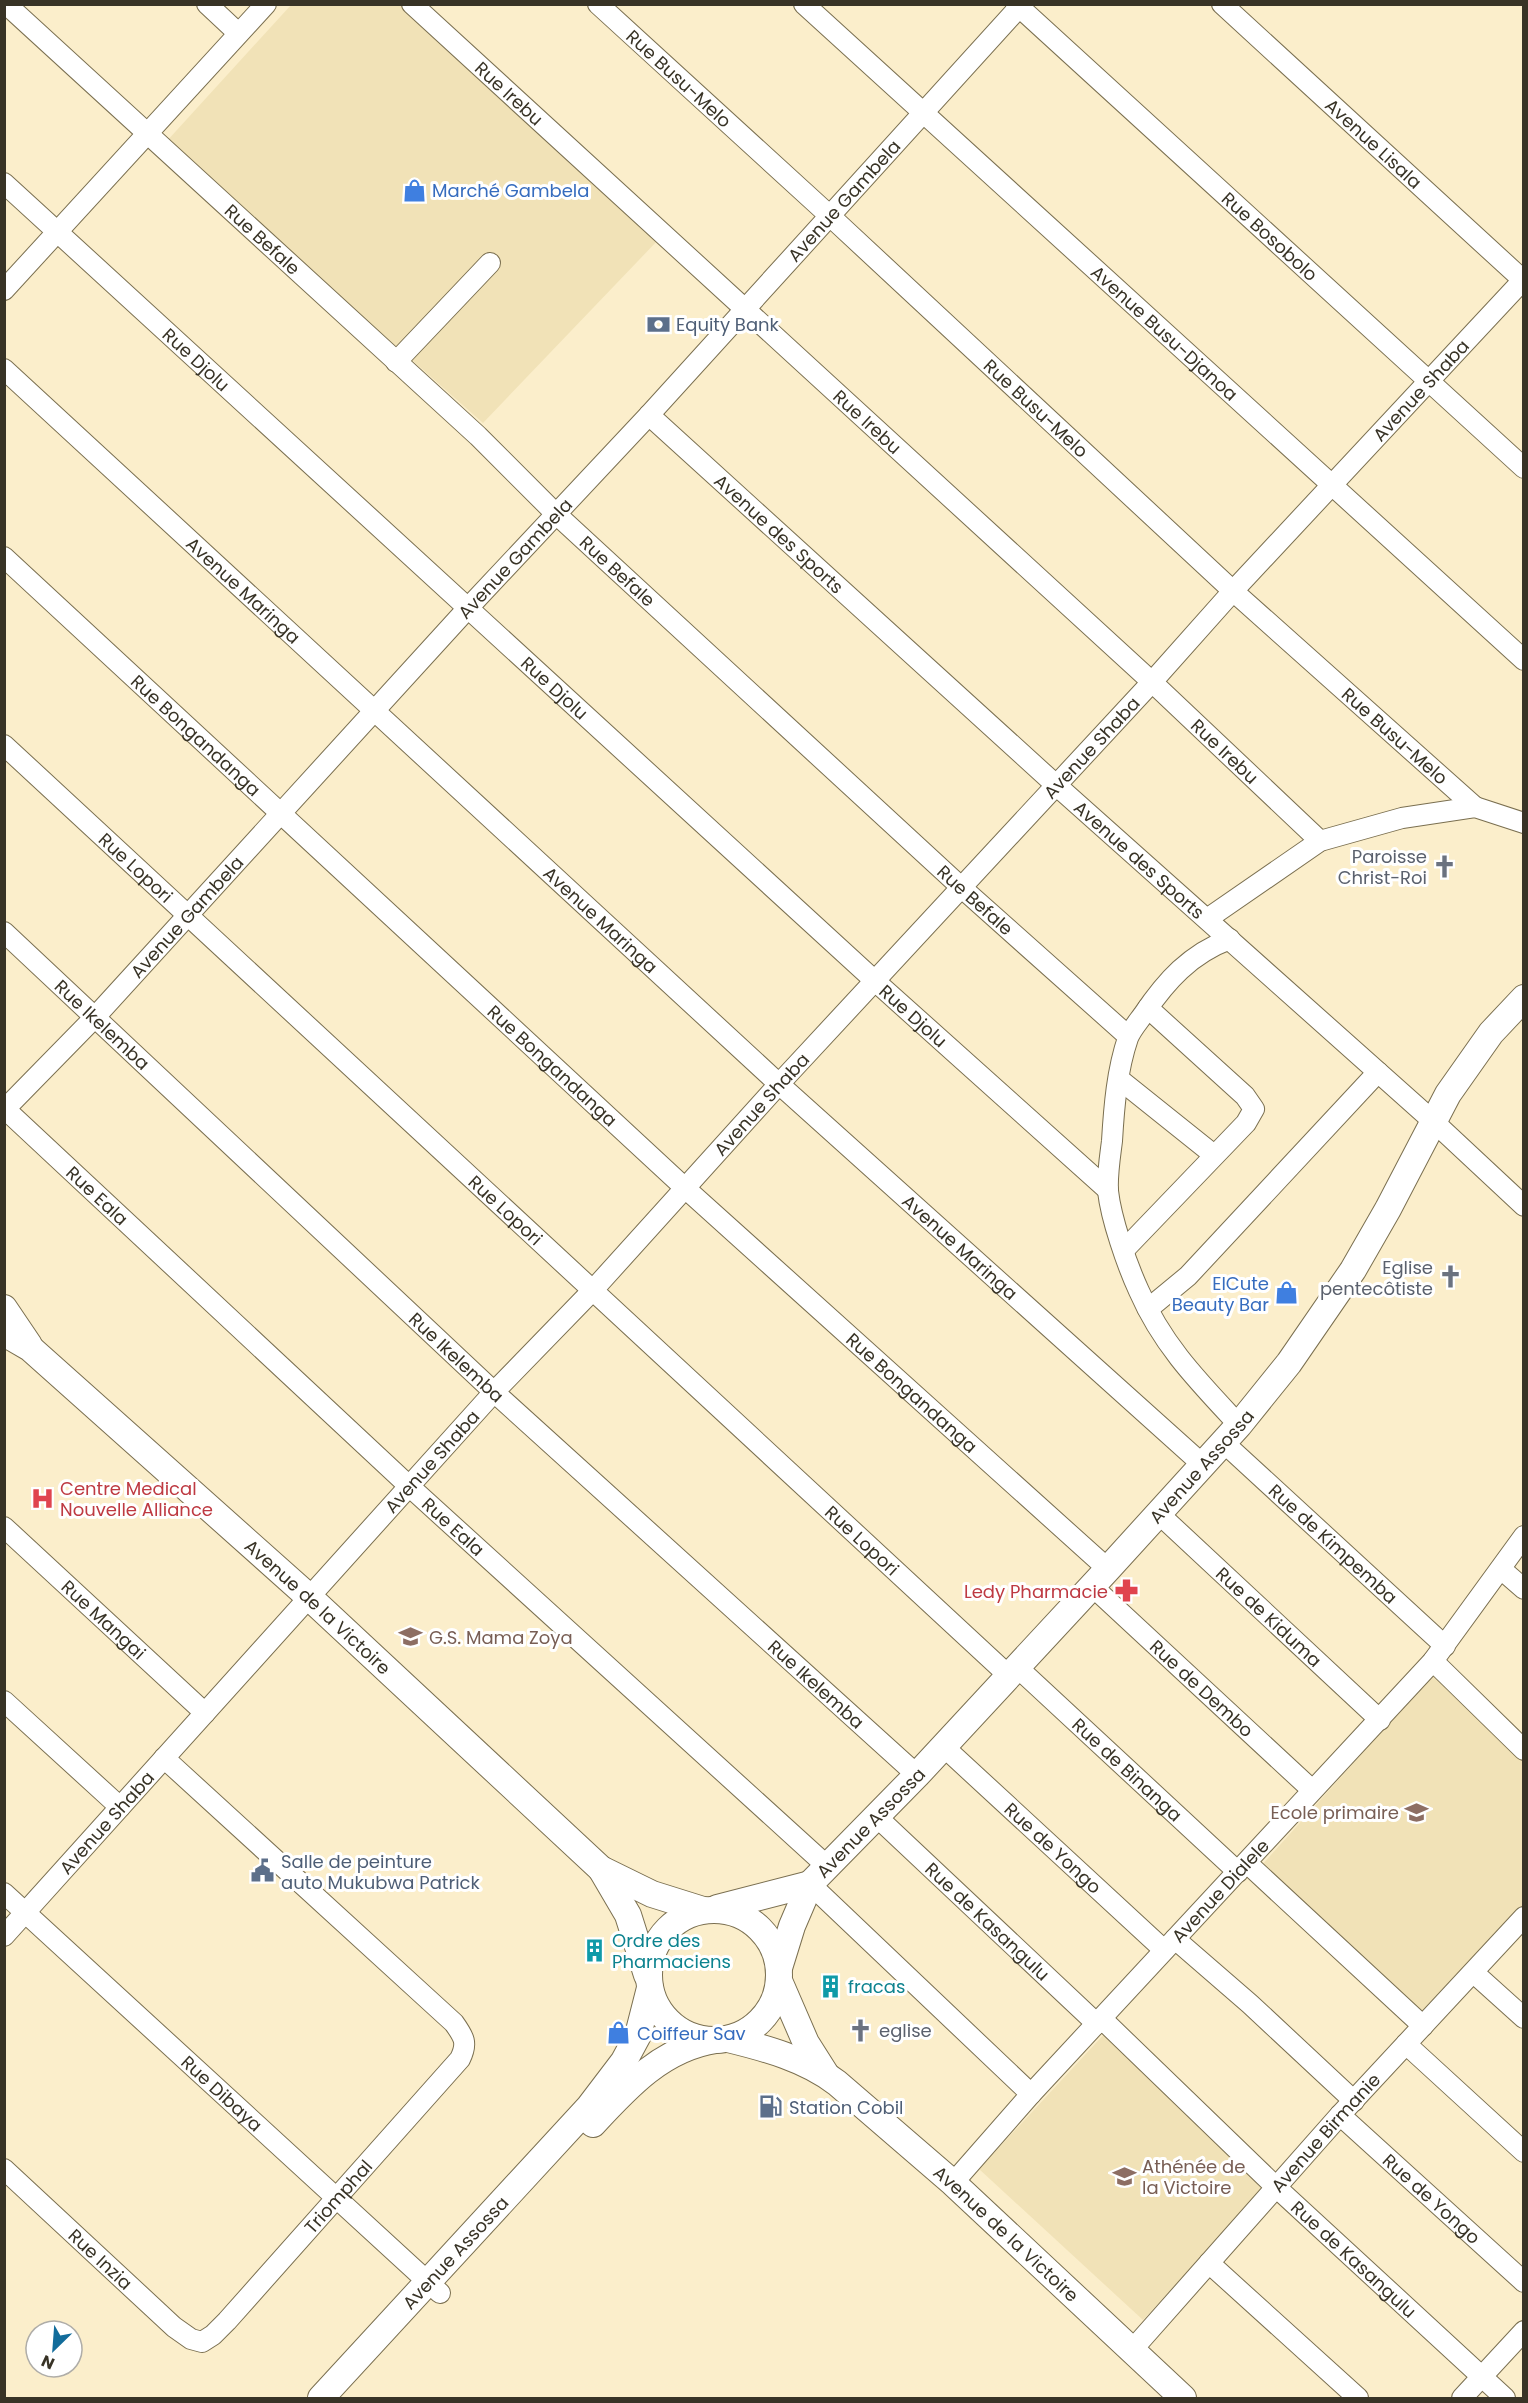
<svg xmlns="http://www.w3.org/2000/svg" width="1528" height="2403" viewBox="0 0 1528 2403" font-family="Poppins,sans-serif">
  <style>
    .built { fill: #f1e2b7 }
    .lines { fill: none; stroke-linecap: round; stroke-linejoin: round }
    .minor-casing { stroke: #7a6f50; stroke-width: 22 }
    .major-casing { stroke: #7a6f50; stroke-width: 28 }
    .minor { stroke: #fff; stroke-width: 20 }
    .major { stroke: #fff; stroke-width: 26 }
    .labels { text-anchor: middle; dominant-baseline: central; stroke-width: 6; stroke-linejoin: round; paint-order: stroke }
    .street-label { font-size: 18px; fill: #383326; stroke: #fff }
    .shop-label { font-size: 18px; fill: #366cbe; stroke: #fff; text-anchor: start }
    .service-label { font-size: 18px; fill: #4e5e75; stroke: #fff; text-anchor: start }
    .worship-label { font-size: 18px; fill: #5b616d; stroke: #fff; text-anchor: end }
    .health-label { font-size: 18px; fill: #be3a42; stroke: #fff; text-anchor: start }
    .education-label { font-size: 18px; fill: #785e54; stroke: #fff; text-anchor: start }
    .culture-label { font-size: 18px; fill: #0d838f; stroke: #fff; text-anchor: start }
  </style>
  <rect width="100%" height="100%" fill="#fbeecb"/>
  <!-- built -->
  <g class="built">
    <polygon points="291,5 406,5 660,238 483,423 166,142"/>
    <polygon points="1437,1670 1523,1759 1523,1906 1423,2015 1262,1865"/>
    <polygon points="1108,2030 1269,2183 1143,2320 979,2169"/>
  </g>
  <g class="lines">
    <defs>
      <g id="minor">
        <path id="s1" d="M6,4L478,436L556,514L962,888L1128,1036"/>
        <polyline points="207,4 238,33"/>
        <path id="s2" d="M412,4L1152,682L1320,841"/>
        <path id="s3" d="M598,4L830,216L1233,591L1475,807"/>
        <path id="s4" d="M804,4L1524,660"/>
        <path id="s5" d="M1016,4L1524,468"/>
        <path id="s6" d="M1222,4L1524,281"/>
        <path id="s7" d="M4,183L875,981L1108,1190"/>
        <polyline points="4,290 266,4"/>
        <polyline points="396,362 490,263"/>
        <path id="s8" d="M4,369L779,1084L1202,1464"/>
        <path id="s9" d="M649,415L1056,785L1434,1122L1524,1206"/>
        <path id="s10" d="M4,557L685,1188L1108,1569"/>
        <path id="s11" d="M4,745L1008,1675"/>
        <polyline points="1207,919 1320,841 1402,818 1475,807 1524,823"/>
        <path id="s12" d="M4,932L494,1392L917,1775"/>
        <path d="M1230,939C1190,954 1166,981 1143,1015C1138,1022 1131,1030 1128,1038C1117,1070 1114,1107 1112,1141C1110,1157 1107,1175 1108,1191C1111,1219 1127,1265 1139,1291C1163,1346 1199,1382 1239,1425"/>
        <polyline points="1119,1079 1214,1155"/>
        <path id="s13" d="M4,1108L409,1486L828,1867"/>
        <path id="s14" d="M4,1110L96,1016L468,608L649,415L1022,4"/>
        <polyline points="1124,1250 1246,1123 1254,1109 1245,1096 1148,1008"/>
        <polyline points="1148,1309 1188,1276 1378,1072"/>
        <path id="s15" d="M1223,1442L1445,1646"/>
        <path id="s16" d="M1158,1513L1380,1720"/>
        <path id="s17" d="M4,1527L205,1713"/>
        <polyline points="1501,1569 1524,1589"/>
        <path id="s18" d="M1092,1586L1312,1790"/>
        <polyline points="1433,1661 1524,1750"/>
        <path id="s19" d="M1016,1666L1238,1872"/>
        <polyline points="4,1701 120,1807"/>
        <path id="s20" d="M943,1746L1164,1950"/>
        <path id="s21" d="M877,1817L1097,2024"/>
        <polyline points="1247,1863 1423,2026"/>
        <polyline points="810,1884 1031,2094"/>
        <path id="s22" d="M4,1893L440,2293"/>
        <path id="s23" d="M4,1936L494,1392L593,1290L779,1084L1152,682L1233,591L1524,279"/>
        <polyline points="1175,1939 1250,2004 1354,2101"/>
        <polyline points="1474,1973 1524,2018"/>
        <path id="s24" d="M1102,2019L1276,2187L1505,2398"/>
        <polyline points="1406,2044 1524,2152"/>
        <path id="s25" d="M1340,2115L1524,2282"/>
        <path id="s26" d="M4,2169L174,2327L191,2339L202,2342L213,2335L227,2321L460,2059C468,2043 464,2037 454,2023L164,1758"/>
        <path id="s27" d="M953,2183L1031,2094L1433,1661L1524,1536"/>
        <polyline points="1209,2263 1358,2398"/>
        <path id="s28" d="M1132,2350L1340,2115L1524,1917"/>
        <polyline points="1462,2398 1524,2331"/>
      </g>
      <g id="major">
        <polyline points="4,1308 29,1345"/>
        <path id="s29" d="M4,1333L30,1348L309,1597L601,1869L652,1894L703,1910"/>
        <polyline points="601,1869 628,1915 647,1975"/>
        <polyline points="717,1908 810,1884"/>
        <circle cx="714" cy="1975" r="65"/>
        <path id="s30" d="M779,1968L792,1926L810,1884L917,1775L1108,1569L1239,1425L1289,1363L1353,1270L1388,1209L1448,1094L1491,1033L1524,998"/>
        <polyline points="780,1983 806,2043 825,2073"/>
        <path id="s31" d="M728,2039C765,2048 806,2059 837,2083L953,2183L1183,2398"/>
        <path d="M593,2124C628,2086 663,2048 716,2040"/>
        <path id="s32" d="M321,2398L589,2107L624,2061L638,2035L650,1988"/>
      </g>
    </defs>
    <!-- minor casing -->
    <use href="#minor" class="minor-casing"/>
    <!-- major casing -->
    <use href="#major" class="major-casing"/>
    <!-- minor -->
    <use href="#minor" class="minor"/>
    <!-- major -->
    <use href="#major" class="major"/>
  </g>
  <!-- icons -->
  <defs>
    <symbol id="shop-bare" viewBox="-9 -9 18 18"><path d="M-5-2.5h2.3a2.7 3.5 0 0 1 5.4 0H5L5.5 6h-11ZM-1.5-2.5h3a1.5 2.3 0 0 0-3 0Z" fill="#3f7fe0" stroke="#fff" stroke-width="2.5" paint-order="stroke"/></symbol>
    <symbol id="bank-bare" viewBox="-9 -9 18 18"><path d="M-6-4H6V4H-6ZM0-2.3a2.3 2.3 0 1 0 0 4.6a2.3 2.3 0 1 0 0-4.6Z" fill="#5c6f8a" stroke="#fff" stroke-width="2.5" paint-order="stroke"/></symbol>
    <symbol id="church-bare" viewBox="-9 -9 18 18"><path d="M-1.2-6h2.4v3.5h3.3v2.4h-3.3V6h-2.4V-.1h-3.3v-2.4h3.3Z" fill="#6b7280" stroke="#fff" stroke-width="2.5" paint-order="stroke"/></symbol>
    <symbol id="hospital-bare" viewBox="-9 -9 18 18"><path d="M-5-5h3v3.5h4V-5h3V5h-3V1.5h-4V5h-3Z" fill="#e0444e" stroke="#fff" stroke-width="2.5" paint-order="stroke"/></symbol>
    <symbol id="pharmacy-bare" viewBox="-9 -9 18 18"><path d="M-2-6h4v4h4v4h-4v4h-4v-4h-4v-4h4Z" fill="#e0444e" stroke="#fff" stroke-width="2.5" paint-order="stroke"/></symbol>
    <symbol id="school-bare" viewBox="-9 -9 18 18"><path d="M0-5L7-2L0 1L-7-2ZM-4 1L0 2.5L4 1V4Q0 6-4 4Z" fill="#8d6e63" stroke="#fff" stroke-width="2.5" paint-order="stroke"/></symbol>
    <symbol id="civic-bare" viewBox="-9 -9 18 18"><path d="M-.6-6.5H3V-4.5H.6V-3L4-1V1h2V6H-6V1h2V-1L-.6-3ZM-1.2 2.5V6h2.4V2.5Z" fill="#5c6f8a" stroke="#fff" stroke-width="2.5" paint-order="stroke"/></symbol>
    <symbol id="building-bare" viewBox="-9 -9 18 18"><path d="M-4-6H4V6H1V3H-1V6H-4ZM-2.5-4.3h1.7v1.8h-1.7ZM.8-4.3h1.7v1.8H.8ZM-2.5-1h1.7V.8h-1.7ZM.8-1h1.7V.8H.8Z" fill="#0f9aa8" stroke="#fff" stroke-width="2.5" paint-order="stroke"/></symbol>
    <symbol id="fuel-bare" viewBox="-9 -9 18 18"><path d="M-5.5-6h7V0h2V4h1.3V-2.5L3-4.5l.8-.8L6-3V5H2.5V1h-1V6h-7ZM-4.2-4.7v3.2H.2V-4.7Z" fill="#5c6f8a" stroke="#fff" stroke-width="2.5" paint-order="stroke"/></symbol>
  </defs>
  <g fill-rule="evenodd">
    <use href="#shop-bare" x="398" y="174" width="33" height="33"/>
    <use href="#bank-bare" x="642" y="308" width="33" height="33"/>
    <use href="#church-bare" x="1428" y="850" width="33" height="33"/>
    <use href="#church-bare" x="1434" y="1260" width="33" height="33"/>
    <use href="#shop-bare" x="1270" y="1276" width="33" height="33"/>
    <use href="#hospital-bare" x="26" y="1482" width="33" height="33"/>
    <use href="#pharmacy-bare" x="1110" y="1574" width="33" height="33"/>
    <use href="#school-bare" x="394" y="1620" width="33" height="33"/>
    <use href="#school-bare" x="1400" y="1796" width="33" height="33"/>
    <use href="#civic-bare" x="246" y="1854" width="33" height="33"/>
    <use href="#building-bare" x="578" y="1934" width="33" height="33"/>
    <use href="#building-bare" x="814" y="1970" width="33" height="33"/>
    <use href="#church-bare" x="844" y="2014" width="33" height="33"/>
    <use href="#shop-bare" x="602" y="2016" width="33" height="33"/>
    <use href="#fuel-bare" x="754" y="2090" width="33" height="33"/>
    <use href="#school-bare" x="1108" y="2160" width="33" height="33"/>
  </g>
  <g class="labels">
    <!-- street labels -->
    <g class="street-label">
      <text stroke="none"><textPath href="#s3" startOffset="110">Rue Busu-Melo</textPath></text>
      <text stroke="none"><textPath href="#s2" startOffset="132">Rue Irebu</textPath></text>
      <text stroke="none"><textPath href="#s6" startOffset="206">Avenue Lisala</textPath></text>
      <text stroke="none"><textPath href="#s14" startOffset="1238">Avenue Gambela</textPath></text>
      <text stroke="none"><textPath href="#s5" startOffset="344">Rue Bosobolo</textPath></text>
      <text stroke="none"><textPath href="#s1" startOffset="348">Rue Befale</textPath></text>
      <text stroke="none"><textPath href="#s4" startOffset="488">Avenue Busu-Djanoa</textPath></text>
      <text stroke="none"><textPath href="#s7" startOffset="261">Rue Djolu</textPath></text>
      <text stroke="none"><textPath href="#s23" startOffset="2097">Avenue Shaba</textPath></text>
      <text stroke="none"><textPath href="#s3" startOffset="596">Rue Busu-Melo</textPath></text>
      <text stroke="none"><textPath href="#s2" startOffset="618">Rue Irebu</textPath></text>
      <text stroke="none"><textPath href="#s9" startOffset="176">Avenue des Sports</textPath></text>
      <text stroke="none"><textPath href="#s14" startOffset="752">Avenue Gambela</textPath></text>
      <text stroke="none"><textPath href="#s1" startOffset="834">Rue Befale</textPath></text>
      <text stroke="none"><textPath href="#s8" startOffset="326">Avenue Maringa</textPath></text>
      <text stroke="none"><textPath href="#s7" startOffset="747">Rue Djolu</textPath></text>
      <text stroke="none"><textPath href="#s10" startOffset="262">Rue Bongandanga</textPath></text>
      <text stroke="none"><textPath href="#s3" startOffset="1082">Rue Busu-Melo</textPath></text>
      <text stroke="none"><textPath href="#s23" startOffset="1611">Avenue Shaba</textPath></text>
      <text stroke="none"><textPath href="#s2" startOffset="1104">Rue Irebu</textPath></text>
      <text stroke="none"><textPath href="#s9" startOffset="662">Avenue des Sports</textPath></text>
      <text stroke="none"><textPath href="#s11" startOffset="180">Rue Lopori</textPath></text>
      <text stroke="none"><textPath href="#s1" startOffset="1320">Rue Befale</textPath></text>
      <text stroke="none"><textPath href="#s14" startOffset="266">Avenue Gambela</textPath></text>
      <text stroke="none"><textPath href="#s8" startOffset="812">Avenue Maringa</textPath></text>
      <text stroke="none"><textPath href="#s7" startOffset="1233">Rue Djolu</textPath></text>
      <text stroke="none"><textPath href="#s12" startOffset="135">Rue Ikelemba</textPath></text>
      <text stroke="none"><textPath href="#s10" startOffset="748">Rue Bongandanga</textPath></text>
      <text stroke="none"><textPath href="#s23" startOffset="1125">Avenue Shaba</textPath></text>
      <text stroke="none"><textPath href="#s13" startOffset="128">Rue Eala</textPath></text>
      <text stroke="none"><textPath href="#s11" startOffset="684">Rue Lopori</textPath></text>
      <text stroke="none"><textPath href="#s8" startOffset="1298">Avenue Maringa</textPath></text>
      <text stroke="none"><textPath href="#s12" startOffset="621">Rue Ikelemba</textPath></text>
      <text stroke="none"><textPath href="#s10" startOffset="1234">Rue Bongandanga</textPath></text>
      <text stroke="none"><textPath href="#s23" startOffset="639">Avenue Shaba</textPath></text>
      <text stroke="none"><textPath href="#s30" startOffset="662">Avenue Assossa</textPath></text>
      <text stroke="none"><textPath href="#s13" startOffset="614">Rue Eala</textPath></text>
      <text stroke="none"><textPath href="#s11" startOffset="1170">Rue Lopori</textPath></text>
      <text stroke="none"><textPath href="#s15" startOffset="150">Rue de Kimpemba</textPath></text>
      <text stroke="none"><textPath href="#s29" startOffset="417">Avenue de la Victoire</textPath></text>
      <text stroke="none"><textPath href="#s16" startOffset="152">Rue de Kiduma</textPath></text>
      <text stroke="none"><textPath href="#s17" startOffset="136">Rue Mangai</textPath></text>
      <text stroke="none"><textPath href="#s12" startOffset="1107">Rue Ikelemba</textPath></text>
      <text stroke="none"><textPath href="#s18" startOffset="150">Rue de Dembo</textPath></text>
      <text stroke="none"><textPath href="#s19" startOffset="152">Rue de Binanga</textPath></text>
      <text stroke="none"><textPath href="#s23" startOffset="153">Avenue Shaba</textPath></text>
      <text stroke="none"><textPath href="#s30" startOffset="176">Avenue Assossa</textPath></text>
      <text stroke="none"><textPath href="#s20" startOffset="150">Rue de Yongo</textPath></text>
      <text stroke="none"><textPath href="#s27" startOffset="396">Avenue Dialele</textPath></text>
      <text stroke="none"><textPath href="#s21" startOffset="152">Rue de Kasangulu</textPath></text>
      <text stroke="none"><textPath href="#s22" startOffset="296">Rue Dibaya</textPath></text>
      <text stroke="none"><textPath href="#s28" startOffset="291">Avenue Birmanie</textPath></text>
      <text stroke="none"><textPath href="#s26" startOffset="464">Triomphal</textPath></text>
      <text stroke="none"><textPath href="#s25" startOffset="124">Rue de Yongo</textPath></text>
      <text stroke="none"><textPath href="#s31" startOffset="345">Avenue de la Victoire</textPath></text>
      <text stroke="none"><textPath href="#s32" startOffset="198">Avenue Assossa</textPath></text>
      <text stroke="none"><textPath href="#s26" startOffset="132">Rue Inzia</textPath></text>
      <text stroke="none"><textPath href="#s24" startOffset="348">Rue de Kasangulu</textPath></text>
    </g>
    <!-- shop labels -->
    <g class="shop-label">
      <text x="432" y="190">Marché Gambela</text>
      <text x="1269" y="1283" text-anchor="end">ElCute<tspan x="1269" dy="21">Beauty Bar</tspan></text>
      <text x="637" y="2033">Coiffeur Sav</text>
    </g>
    <!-- service labels -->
    <g class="service-label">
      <text x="676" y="324">Equity Bank</text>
      <text x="281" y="1861">Salle de peinture<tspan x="281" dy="21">auto Mukubwa Patrick</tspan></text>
      <text x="789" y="2107">Station Cobil</text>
    </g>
    <!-- worship labels -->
    <g class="worship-label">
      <text x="1427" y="856">Paroisse<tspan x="1427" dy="21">Christ-Roi</tspan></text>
      <text x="1433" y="1267">Eglise<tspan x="1433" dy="21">pentecôtiste</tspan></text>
      <text x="879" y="2030" text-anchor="start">eglise</text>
    </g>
    <!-- health labels -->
    <g class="health-label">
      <text x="60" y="1488">Centre Medical<tspan x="60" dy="21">Nouvelle Alliance</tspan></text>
      <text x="1108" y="1591" text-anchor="end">Ledy Pharmacie</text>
    </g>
    <!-- education labels -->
    <g class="education-label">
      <text x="429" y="1637">G.S. Mama Zoya</text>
      <text x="1399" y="1812" text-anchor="end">Ecole primaire</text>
      <text x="1142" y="2166">Athénée de<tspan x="1142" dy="21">la Victoire</tspan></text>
    </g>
    <!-- culture labels -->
    <g class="culture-label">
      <text x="612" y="1940">Ordre des<tspan x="612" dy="21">Pharmaciens</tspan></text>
      <text x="848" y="1986">fracas</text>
    </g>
  </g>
  <!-- border -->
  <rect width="1528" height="2403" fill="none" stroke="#383326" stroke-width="12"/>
  <!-- north arrow -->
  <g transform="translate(54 2349) rotate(205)"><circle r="28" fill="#ffffff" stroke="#afada8" stroke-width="1.5"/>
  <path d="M0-4.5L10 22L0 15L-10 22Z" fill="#126c9b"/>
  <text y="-9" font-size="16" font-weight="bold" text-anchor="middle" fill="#383326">N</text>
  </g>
</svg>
